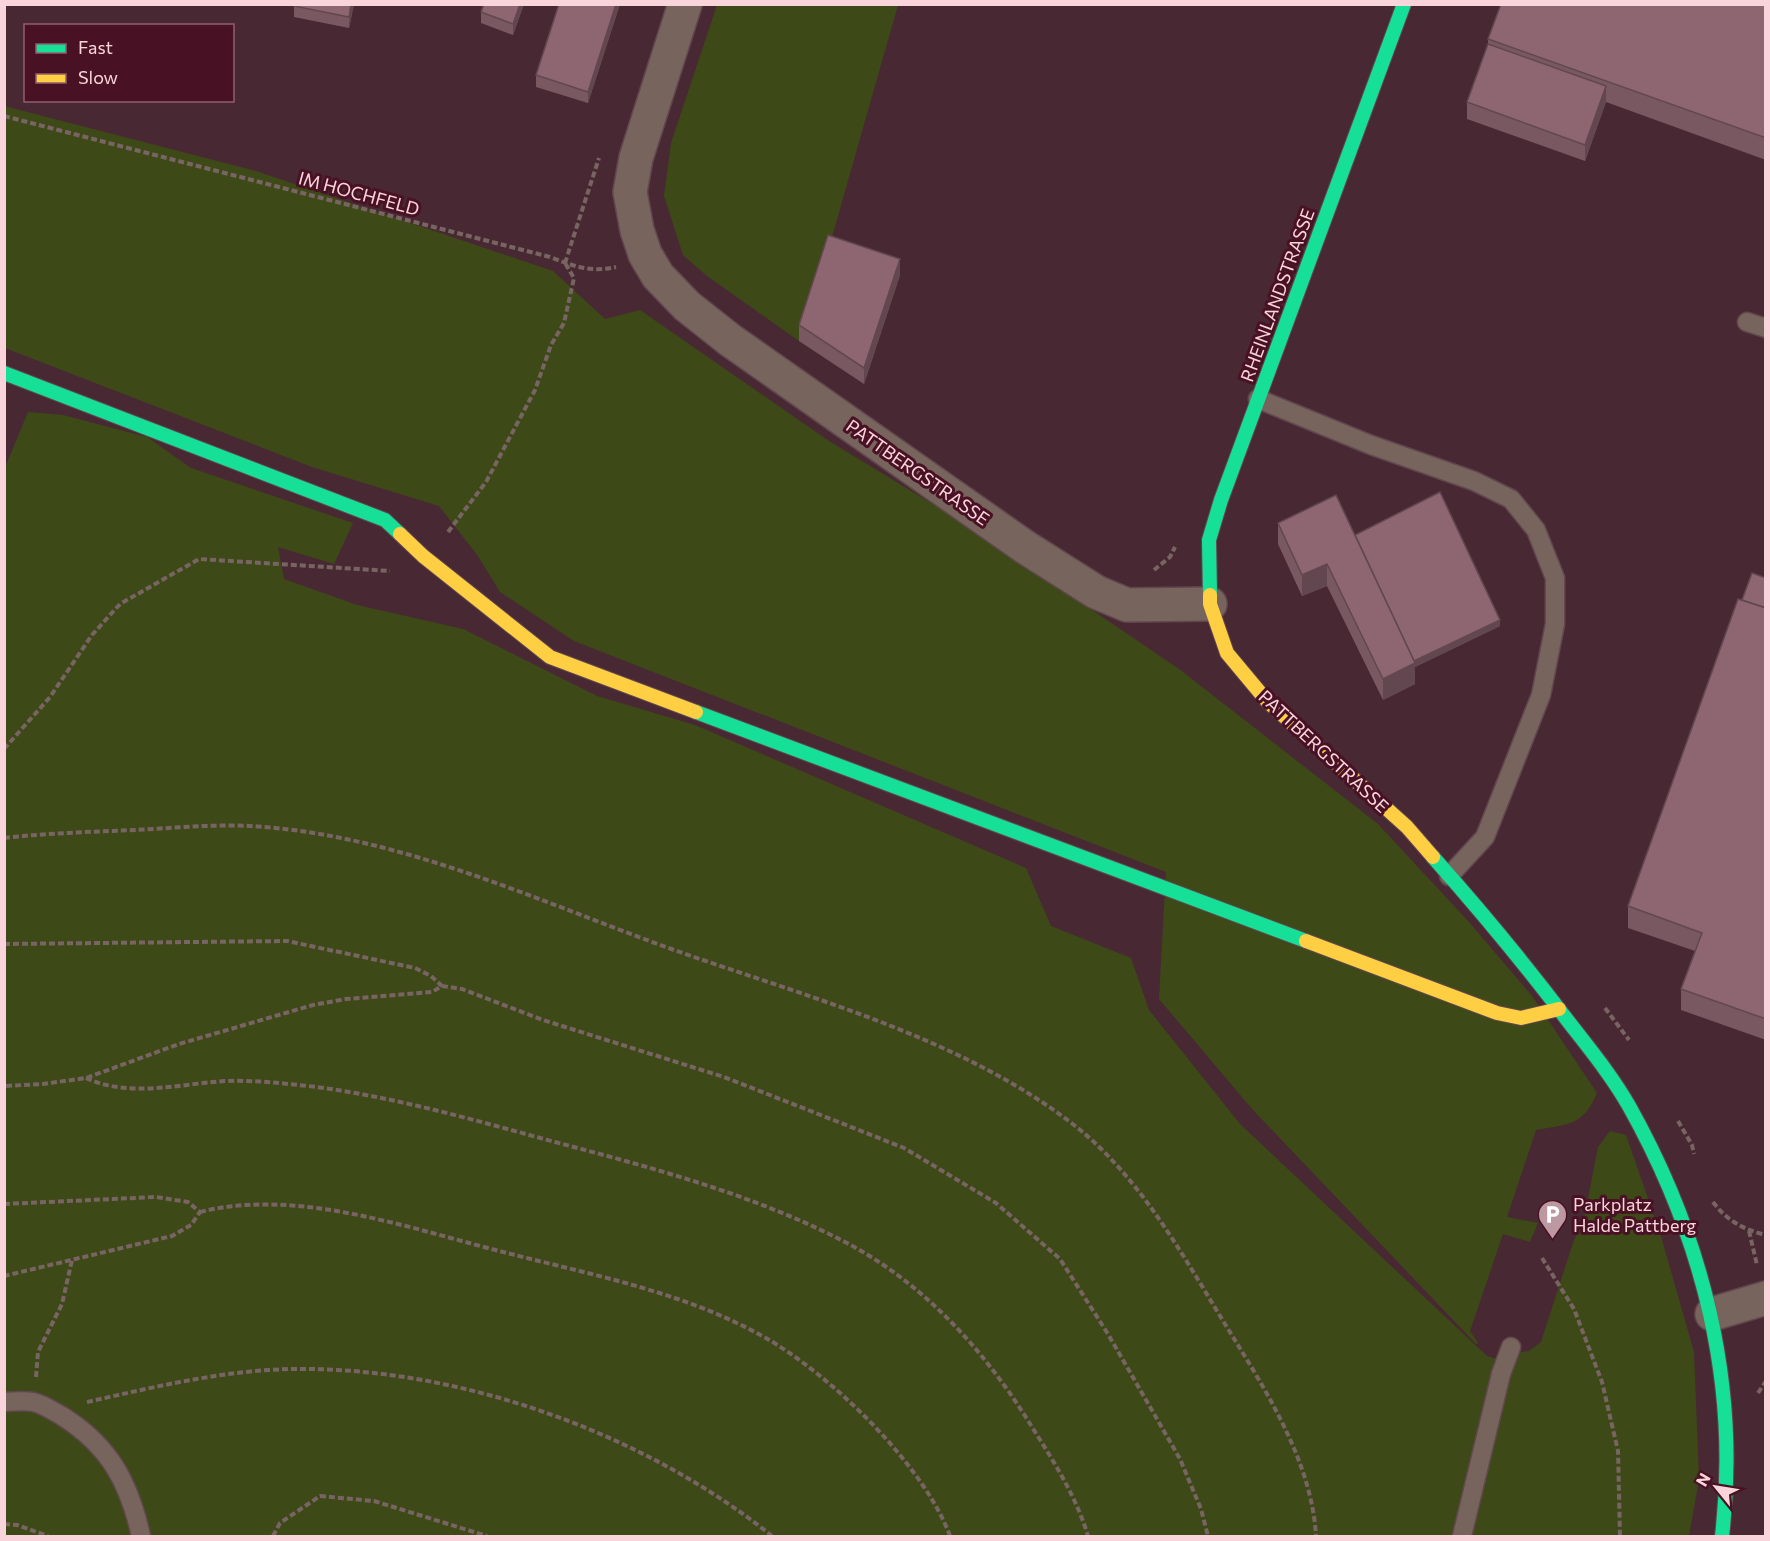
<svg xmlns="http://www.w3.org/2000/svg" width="1770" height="1541" viewBox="0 0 1770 1541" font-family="Commissioner,sans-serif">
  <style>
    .green { fill: #3e4918 }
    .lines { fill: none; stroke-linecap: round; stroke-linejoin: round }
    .lane-casing { stroke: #62474f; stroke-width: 21 }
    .street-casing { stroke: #62474f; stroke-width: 36 }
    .fast-casing { stroke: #62474f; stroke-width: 16 }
    .slow-casing { stroke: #62474f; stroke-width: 16 }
    .path { stroke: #786462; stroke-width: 4; stroke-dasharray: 6 3; stroke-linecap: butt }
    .lane { stroke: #76645d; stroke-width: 18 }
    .street { stroke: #76645d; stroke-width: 33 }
    .fast { stroke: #16e098; stroke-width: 14 }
    .slow { stroke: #ffcf43; stroke-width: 14 }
    .wall { fill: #795862 }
    .shaded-wall { fill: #634750 }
    .building { fill: #8d6672; stroke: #634750; stroke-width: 1.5 }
    .labels { text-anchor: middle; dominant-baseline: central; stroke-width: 6; stroke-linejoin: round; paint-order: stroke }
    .street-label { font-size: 18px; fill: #fad4db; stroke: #491124 }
    .poi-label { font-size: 18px; fill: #fad4db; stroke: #491124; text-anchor: start }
  </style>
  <rect width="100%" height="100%" fill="#482933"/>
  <!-- green -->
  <g class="green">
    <polygon points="717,5 898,5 828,251 799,341 707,276 683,255 664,196 671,143"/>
    <path d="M4,106L256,171L553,271L605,319L640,310L829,441L967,525L1179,669L1378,824L1469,922L1532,996L1597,1093C1583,1126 1569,1124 1536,1130L1507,1217L1538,1223L1530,1242L1503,1234L1470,1331L1478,1343L1476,1344L1253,1110L1159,999L1166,872L574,641L500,592L478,556L439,506L312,467L5,348Z"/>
    <polygon points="28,412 63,415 147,437 191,468 353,523 334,564 278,547 284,579 357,605 463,629 597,696 695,725 1026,868 1051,926 1131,958 1149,1010 1240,1124 1487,1356 1509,1362 1517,1353 1529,1351 1541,1342 1574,1240 1584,1219 1598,1147 1610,1131 1626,1135 1660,1233 1694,1352 1699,1480 1689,1536 5,1536 4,470"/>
  </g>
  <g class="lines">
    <defs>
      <g id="lane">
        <polyline points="1747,322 1766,328"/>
        <polyline points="1258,399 1371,445 1474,481 1511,499 1536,530 1555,578 1555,624 1541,695 1485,837 1449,876"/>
        <path d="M4,1402C13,1402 24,1400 33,1402C43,1404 53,1411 62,1416C110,1446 129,1483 141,1536"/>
        <polyline points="1462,1536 1501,1374 1511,1347"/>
      </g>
      <g id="street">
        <polyline points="685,4 636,158 630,192 637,230 645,254 658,276 687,306 730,340 1025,547 1096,592 1127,605 1210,604"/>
        <polyline points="1712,1314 1766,1298"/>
      </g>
      <g id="fast">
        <polyline points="4,373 385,520 400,534"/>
        <polyline points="1210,595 1209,540 1221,500 1404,4"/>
        <polyline points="696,712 1306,941"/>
        <path d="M1433,857C1480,910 1525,964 1568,1021C1589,1048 1612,1076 1629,1106C1703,1238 1740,1385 1722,1536"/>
      </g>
      <g id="slow">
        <polyline points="400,534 423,556 550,657 696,712"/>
        <polyline points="1210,595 1210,604 1227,653 1267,701 1407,827 1433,857"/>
        <polyline points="1306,941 1497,1013 1521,1018 1559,1009"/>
      </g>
    </defs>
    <!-- lane casing -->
    <use href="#lane" class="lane-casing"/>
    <!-- street casing -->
    <use href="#street" class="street-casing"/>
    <!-- fast casing -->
    <use href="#fast" class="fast-casing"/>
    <!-- slow casing -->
    <use href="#slow" class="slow-casing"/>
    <!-- path -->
    <g class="path">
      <path d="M4,116L550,257C574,266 590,273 616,267"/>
      <polyline points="565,263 599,158"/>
      <polyline points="448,532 486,482 535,390 551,345 564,323 574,278 565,263"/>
      <polyline points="1154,570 1170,557 1175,547"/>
      <polyline points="4,749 50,697 92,635 120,604 199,559 390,571"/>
      <path d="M4,838C47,833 91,832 134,830C176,828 221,823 264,827C405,838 541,902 674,950C807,997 967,1039 1079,1129C1146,1184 1188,1265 1233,1337C1270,1397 1312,1465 1316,1536"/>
      <polyline points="4,944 287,941 415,968 431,976 442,986 432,992 346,999 313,1005 179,1044 86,1078 43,1084 4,1086"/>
      <polyline points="442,986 462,989 543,1020 724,1077 836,1121 904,1148 996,1203 1060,1259 1108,1334 1180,1459 1201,1509 1208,1536"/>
      <polyline points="1605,1008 1629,1040"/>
      <path d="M86,1078C129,1098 180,1084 225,1081C253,1080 280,1083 308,1086C392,1096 474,1120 555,1142C653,1168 755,1195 845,1242C924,1283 986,1352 1032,1427C1054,1462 1076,1496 1088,1536"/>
      <polyline points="1678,1121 1692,1145 1694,1154"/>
      <path d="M1713,1202C1726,1220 1744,1230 1766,1235"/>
      <polyline points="4,1204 156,1197 188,1202 200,1212 191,1225 172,1236 4,1276"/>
      <path d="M200,1212C299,1187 414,1230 511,1254C597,1276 686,1293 764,1337C830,1374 924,1465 950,1536"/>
      <polyline points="1749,1231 1757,1265"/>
      <polyline points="1542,1258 1574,1309 1602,1382 1618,1451 1620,1536"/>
      <polyline points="36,1377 38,1352 62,1304 72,1260"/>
      <polyline points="1758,1393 1766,1381"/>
      <path d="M87,1402C159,1386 232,1368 306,1369C468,1370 646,1435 772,1536"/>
      <polyline points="4,1524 17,1525 48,1536"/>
      <polyline points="273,1536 280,1523 320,1496 374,1501 487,1536"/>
    </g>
    <!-- lane -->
    <use href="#lane" class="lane"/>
    <!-- street -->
    <use href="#street" class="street"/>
    <!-- fast -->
    <use href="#fast" class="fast"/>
    <!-- slow -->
    <use href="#slow" class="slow"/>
  </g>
  <!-- wall -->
  <g class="wall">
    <polygon points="294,4 354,4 349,28 294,17"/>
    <polygon points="524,4 513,35 481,23 481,12"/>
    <polygon points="559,4 620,4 588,103 536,87 536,75"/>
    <polygon points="1766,4 1766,160 1606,102 1585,161 1467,119 1467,102 1488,44 1488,39"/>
    <polygon points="900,275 864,384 799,341 799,325"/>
    <polygon points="1278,523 1355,535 1500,626 1415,667 1415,684 1383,700 1327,586 1302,596 1278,544"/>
    <polygon points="1766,578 1766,1040 1681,1010 1681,989 1695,951 1628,928 1628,906 1742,600"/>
  </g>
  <!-- shaded-wall -->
  <g class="shaded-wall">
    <polygon points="351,4 354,4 349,28 349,17"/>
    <polygon points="520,4 524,4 513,35 513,24"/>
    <polygon points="616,4 620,4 588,103 588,92"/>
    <polygon points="1606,86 1606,102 1585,161 1585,145"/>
    <polygon points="900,259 900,275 864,384 864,368"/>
    <polygon points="1327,564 1327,586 1302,596 1302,575"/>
    <polygon points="1500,620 1500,626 1415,667 1415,684 1383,700 1383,679 1408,664"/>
  </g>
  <!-- building -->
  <g class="building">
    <polygon points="294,4 351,4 349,17 294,6"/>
    <polygon points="484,4 520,4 513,24 481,12"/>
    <polygon points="559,4 616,4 588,92 536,75"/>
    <polygon points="1501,4 1766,4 1766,138 1488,39"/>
    <polygon points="1488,44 1606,86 1585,145 1467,102"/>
    <polygon points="828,235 900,259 864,368 799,325"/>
    <polygon points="1440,492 1500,620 1414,661 1355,535"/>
    <polygon points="1336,495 1415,663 1383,679 1327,564 1302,575 1278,523"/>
    <polygon points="1752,573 1766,578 1766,608 1742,600"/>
    <polygon points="1738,599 1766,608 1766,1019 1681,989 1702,933 1628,906"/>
  </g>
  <!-- icons -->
  <defs>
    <symbol id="parking-pin" viewBox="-11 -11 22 30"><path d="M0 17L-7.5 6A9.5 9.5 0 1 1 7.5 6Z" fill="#bc98a0" stroke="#491124"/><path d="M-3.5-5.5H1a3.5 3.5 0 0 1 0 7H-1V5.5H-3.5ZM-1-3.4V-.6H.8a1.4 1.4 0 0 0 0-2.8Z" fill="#fff"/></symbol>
  </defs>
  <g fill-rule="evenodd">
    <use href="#parking-pin" x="1536" y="1198" width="33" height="45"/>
  </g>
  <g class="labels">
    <!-- street labels -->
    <g class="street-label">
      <text transform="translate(359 193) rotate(15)">IM HOCHFELD</text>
      <text transform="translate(1277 295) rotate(-70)">RHEINLANDSTRASSE</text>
      <text transform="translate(918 472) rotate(35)">PATTBERGSTRASSE</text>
      <text transform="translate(1324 751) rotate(43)">PATTBERGSTRASSE</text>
    </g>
    <!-- poi labels -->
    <g class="poi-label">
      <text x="1573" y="1204">Parkplatz<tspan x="1573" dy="21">Halde Pattberg</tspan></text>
    </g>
  </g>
  <!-- border -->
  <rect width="1770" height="1541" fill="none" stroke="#fad4db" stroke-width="12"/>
  <!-- legend -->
  <rect x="24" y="24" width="210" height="78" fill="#491124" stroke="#905f6d" stroke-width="1.5"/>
  <rect x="36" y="44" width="30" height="9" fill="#16e098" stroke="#905f6d" stroke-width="1.5"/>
  <text x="78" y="54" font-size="18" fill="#fad4db">Fast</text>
  <rect x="36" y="74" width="30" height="9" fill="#ffcf43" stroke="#905f6d" stroke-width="1.5"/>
  <text x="78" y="84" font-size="18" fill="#fad4db">Slow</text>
  <!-- north arrow -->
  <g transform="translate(1716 1487) rotate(300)" stroke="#491124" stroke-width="4.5" paint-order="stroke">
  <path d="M0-4.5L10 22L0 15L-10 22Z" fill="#fad4db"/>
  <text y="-9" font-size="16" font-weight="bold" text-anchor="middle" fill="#fad4db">N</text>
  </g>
</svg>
